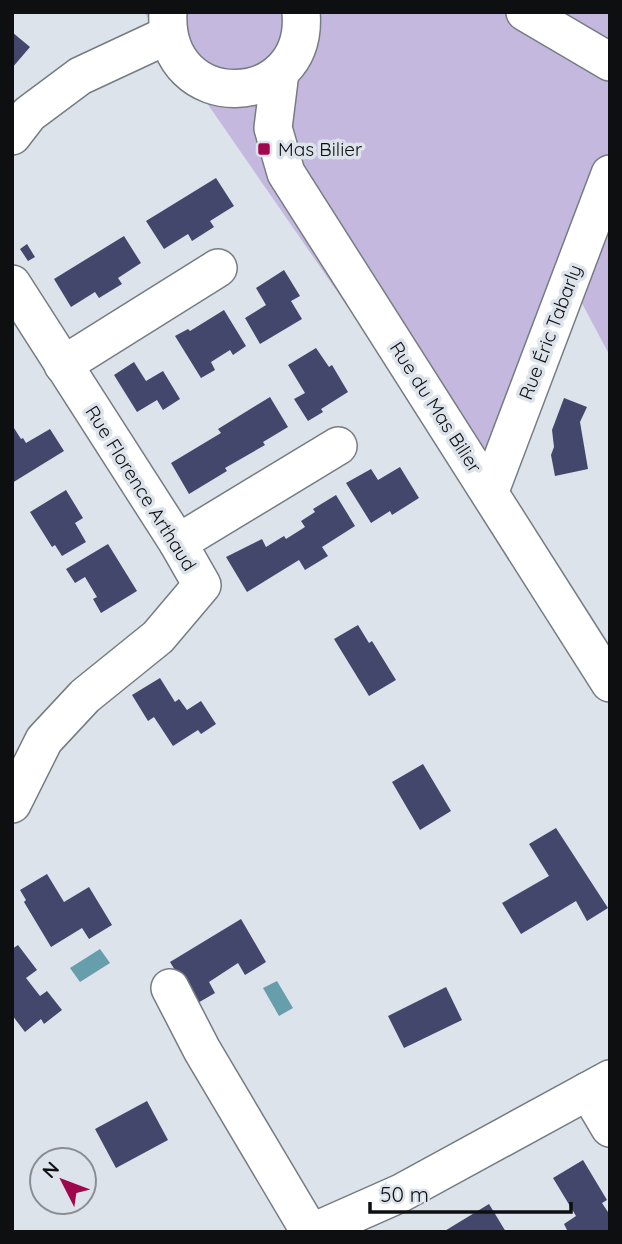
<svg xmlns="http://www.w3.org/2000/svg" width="622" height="1244" viewBox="0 0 622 1244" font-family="Quicksand,sans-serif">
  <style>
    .green { fill: #c4b8df }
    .water { fill: #669eab }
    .building { fill: #43476c }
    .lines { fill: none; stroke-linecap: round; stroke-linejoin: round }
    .minor-casing { stroke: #767c83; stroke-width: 40 }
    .minor { stroke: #fff; stroke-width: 37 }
    .poi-dot { fill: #9f084d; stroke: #dde3eb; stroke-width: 2.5 }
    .labels { text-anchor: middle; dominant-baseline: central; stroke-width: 7; stroke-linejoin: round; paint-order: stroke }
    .poi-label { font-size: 19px; fill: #0d0f11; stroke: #dde3eb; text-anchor: start }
    .street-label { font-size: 19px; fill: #0d0f11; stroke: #dde3eb }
  </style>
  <rect width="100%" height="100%" fill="#dde3eb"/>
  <!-- green -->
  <polygon class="green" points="144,12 610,12 610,356 560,262 475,491"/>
  <!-- water -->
  <g class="water">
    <polygon points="100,949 110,963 80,982 70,968"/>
    <polygon points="277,981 293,1008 279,1016 263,988"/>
  </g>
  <!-- building -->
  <g class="building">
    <polygon points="12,32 30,47 12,68"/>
    <polygon points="216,178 234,206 210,221 214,227 192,241 188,234 164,249 146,221"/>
    <polygon points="124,236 141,263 118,278 122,284 99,298 95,292 71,307 54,279"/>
    <polygon points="27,244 35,257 28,261 20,249"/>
    <polygon points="284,270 300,296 291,301 302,319 260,344 245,318 266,305 256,288"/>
    <polygon points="224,310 246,346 233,355 230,350 211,362 215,370 201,378 175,336 188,329 190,331"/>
    <polygon points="316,348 329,367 332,365 348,392 321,409 323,412 308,421 294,399 305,393 288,365"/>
    <polygon points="134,362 146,381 163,371 180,399 163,410 157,400 137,412 114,375"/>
    <polygon points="270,397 288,427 263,442 265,445 225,468 227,471 189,494 171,463 221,433 218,429"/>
    <polygon points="564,398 587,407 580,422 588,469 555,476 551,455 554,447 552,430"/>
    <polygon points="12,425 21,439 23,438 26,443 50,429 64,451 12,483"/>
    <polygon points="400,467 419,498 392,515 390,511 371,523 346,483 371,469 378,480"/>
    <polygon points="66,490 83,518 75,523 86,542 62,556 55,545 52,547 30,512"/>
    <polygon points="336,495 355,526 322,547 328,556 305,570 299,560 247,592 226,557 262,539 266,547 284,536 286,539 305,527 301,521 315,512 313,509"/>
    <polygon points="108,544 137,591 101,613 93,599 97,597 85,577 75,583 66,569"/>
    <polygon points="358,625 369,643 372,641 396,680 369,696 334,639"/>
    <polygon points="160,678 175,702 179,699 187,710 201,701 216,724 201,734 198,730 173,746 154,717 148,721 132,695"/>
    <polygon points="423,764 451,811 420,830 392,782"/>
    <polygon points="556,828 608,908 587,921 576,901 521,934 502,903 549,876 529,844"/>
    <polygon points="47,874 64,902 89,887 112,925 89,939 82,928 51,947 24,902 26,900 20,890"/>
    <polygon points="241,919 266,962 245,975 238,963 209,982 215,993 196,1004 170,962"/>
    <polygon points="18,945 37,970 26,978 40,996 47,991 62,1010 44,1024 41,1019 25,1032 12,1015 12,949"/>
    <polygon points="446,987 462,1020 404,1048 388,1016"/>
    <polygon points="147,1101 168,1140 116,1168 95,1129"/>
    <polygon points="583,1160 607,1200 602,1203 610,1215 610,1232 568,1232 564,1224 576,1216 553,1178"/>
    <polygon points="489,1204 506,1232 443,1232"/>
  </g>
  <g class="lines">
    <defs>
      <g id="minor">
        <path d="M168,12C162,116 310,112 301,12"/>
        <polyline points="525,12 610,62"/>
        <polyline points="280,72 273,128 286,173 610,683"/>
        <polyline points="12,136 29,114 80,76 168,35"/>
        <polyline points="12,284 178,543 202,585 158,637 85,696 44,740 12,804"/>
        <polyline points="63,365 218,268"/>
        <polyline points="490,491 610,174"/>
        <polyline points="178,543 338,446"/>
        <polyline points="170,988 202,1050 310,1232"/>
        <polyline points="588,1091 610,1128"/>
        <polyline points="313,1232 401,1193 610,1079"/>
      </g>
    </defs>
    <!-- minor casing -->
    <use href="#minor" class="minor-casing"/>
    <!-- minor -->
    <use href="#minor" class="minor"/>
  </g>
  <!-- markers -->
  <rect class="poi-dot" x="257" y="142" width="14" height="14" rx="3.5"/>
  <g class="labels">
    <!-- poi labels -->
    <g class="poi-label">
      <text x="278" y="149">Mas Bilier</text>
    </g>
    <!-- street labels -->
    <g class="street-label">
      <text transform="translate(550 332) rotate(-69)">Rue Éric Tabarly</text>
      <text transform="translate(436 407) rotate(57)">Rue du Mas Bilier</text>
      <text transform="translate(141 488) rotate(58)">Rue Florence Arthaud</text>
    </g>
  </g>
  <!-- border -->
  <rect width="622" height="1244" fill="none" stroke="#0d0f11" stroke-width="28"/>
  <!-- north arrow -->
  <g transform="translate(63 1181) rotate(312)"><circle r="33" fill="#dde3eb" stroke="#8a8e94" stroke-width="2"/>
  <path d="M0-5L12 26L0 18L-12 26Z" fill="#9f084d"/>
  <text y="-10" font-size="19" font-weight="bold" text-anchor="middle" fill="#0d0f11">N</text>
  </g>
  <!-- scale -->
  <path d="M370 1202v10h201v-10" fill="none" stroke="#0d0f11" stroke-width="3.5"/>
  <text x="380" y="1202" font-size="21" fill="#0d0f11" stroke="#dde3eb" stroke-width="5" paint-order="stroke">50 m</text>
</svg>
